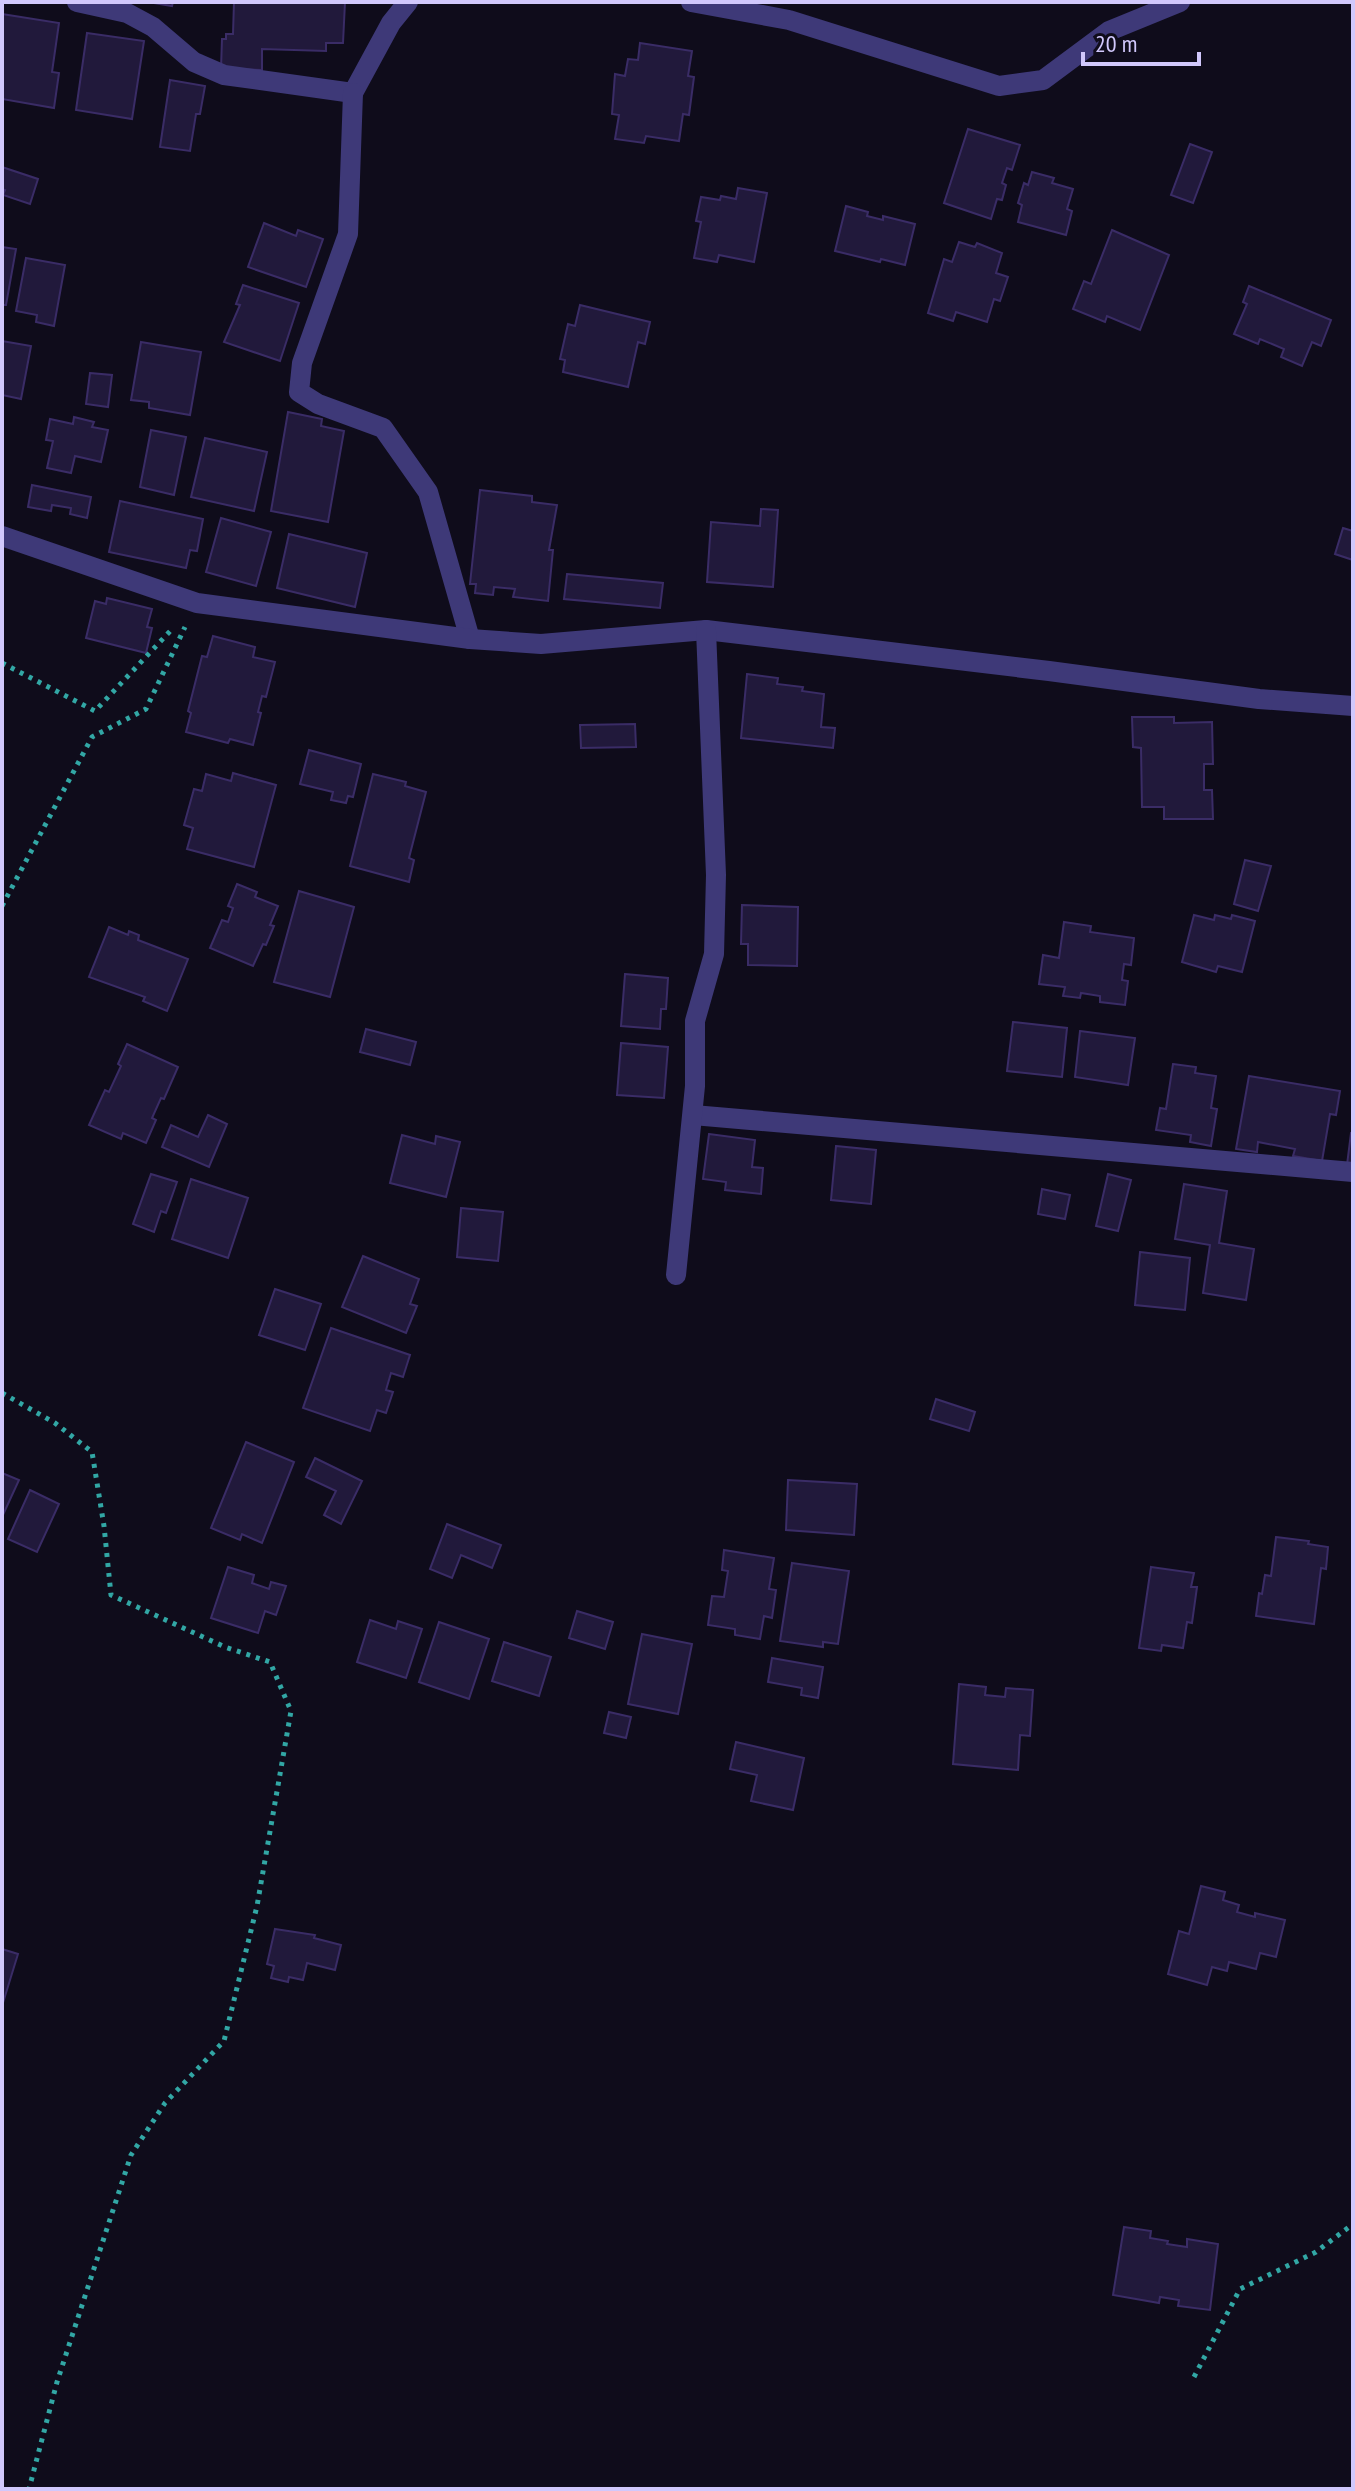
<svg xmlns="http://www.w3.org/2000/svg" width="1355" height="2491" viewBox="0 0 1355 2491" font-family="'PT Sans Narrow',sans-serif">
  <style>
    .building { fill: #21193b; stroke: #3a2c66; stroke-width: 2 }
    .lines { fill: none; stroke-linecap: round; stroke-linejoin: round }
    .path { stroke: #32a7a5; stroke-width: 5; stroke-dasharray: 4 6; stroke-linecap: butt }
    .minor { stroke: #3e3978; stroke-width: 20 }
  </style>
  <rect width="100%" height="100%" fill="#0f0c1b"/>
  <!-- building -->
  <g class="building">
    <polygon points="148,2 173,2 172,6"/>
    <polygon points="234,2 345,2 343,43 326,43 326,51 262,49 262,70 221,69 222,39 226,39 226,34 233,34"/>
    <polygon points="2,14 59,23 52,72 59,73 54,108 2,99"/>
    <polygon points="87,33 144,41 132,119 76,110"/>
    <polygon points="640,43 692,51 688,76 694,77 689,115 683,114 679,141 646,136 644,143 615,139 619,115 612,114 615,74 625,76 628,59 638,60"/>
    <polygon points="170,80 205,86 200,114 196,114 190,151 160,147"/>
    <polygon points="968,129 1020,145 1012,170 1007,168 1002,183 1006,185 1002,200 997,199 991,219 944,203"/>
    <polygon points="1190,144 1212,152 1193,203 1171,195"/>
    <polygon points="2,167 38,179 30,204 3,195 5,190 2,189"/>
    <polygon points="1032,172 1054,178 1052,183 1073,189 1067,209 1072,211 1066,235 1018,222 1022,205 1018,203 1024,183 1028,185"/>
    <polygon points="738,188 767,193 754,262 719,255 717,262 694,258 701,222 696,221 701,197 720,200 721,196 736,199"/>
    <polygon points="846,206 868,212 867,216 883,220 883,216 915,224 905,265 881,259 880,262 835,251"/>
    <polygon points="264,223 296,236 298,230 323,239 306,287 248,267"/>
    <polygon points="1112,230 1169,255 1140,330 1107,316 1105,322 1073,309 1084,281 1091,284"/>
    <polygon points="959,242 975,247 977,243 1002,253 996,273 1008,277 1000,301 994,299 987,322 956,312 953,321 928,313 944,259 952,262"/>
    <polygon points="2,247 16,249 6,305 2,305"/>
    <polygon points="26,258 65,265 54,326 36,322 37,315 16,311"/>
    <polygon points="243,285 299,303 280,361 224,342 240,305 236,304"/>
    <polygon points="1249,286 1331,320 1321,346 1312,342 1302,366 1281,357 1284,349 1260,339 1258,344 1234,334 1247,304 1243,302"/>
    <polygon points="580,305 650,322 645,344 638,342 628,387 563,372 565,360 560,359 568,324 575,326"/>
    <polygon points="2,341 31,346 21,399 2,395"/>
    <polygon points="141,342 201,352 190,415 149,408 149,402 131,400"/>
    <polygon points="90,373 112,375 108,407 86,404"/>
    <polygon points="288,412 322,419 321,426 344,431 328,522 271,511"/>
    <polygon points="74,417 94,422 92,427 108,430 101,462 75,456 71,473 47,468 53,441 46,440 50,419 73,424"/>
    <polygon points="151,430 186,437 174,495 140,487"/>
    <polygon points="205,438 267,452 254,511 191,497"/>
    <polygon points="32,485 91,497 87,518 70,514 71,508 52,505 51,511 28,507"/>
    <polygon points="480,490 532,496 532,502 557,505 549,550 553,550 548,601 513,597 515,589 494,587 493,595 475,593 476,584 470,584"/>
    <polygon points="120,501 203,519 197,551 190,550 186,568 109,552"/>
    <polygon points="761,509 778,510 773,587 707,582 711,522 760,526"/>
    <polygon points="221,518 271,532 256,586 206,572"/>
    <polygon points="1343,528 1353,531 1353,560 1335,554"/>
    <polygon points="289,534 367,553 355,607 277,588"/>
    <polygon points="567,574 663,583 660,608 564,599"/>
    <polygon points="107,598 152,609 147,627 152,628 146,653 86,638 95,601 106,604"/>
    <polygon points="213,636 255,647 253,657 275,662 266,697 262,696 258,712 261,713 253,745 230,739 228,743 186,732 191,713 188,711 202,656 207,657"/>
    <polygon points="747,674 778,678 777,684 803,687 802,691 824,694 821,727 835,728 833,748 741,738"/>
    <polygon points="1132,717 1174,717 1174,723 1212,722 1213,764 1204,764 1204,790 1212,790 1213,819 1164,819 1164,807 1142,807 1141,748 1133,747"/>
    <polygon points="635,724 636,747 581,748 580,725"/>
    <polygon points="309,750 361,764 353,797 348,796 346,803 331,800 333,792 300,784"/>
    <polygon points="233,773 276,785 254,867 187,849 193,828 184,825 194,789 202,791 206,774 231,781"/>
    <polygon points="373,774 406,782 405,786 426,792 409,858 414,860 409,882 350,866"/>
    <polygon points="1245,860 1271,866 1258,911 1234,904"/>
    <polygon points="237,884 257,892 255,897 278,906 270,925 274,926 266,945 263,944 253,966 210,948 222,920 228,922 233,908 228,906"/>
    <polygon points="299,891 354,907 330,997 274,982"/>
    <polygon points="742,905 798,907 797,966 748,965 748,944 741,944"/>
    <polygon points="1194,915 1214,920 1215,915 1231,919 1232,915 1255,921 1242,972 1218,966 1216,972 1182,962"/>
    <polygon points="1064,922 1091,926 1090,932 1134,938 1131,965 1124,964 1122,980 1128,981 1125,1005 1100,1002 1100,996 1081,993 1080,998 1063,996 1065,987 1039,984 1043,955 1059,958"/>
    <polygon points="109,927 128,935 129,931 139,935 138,940 188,959 167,1011 143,1001 145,997 89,977"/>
    <polygon points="625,974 668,978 666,1009 661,1009 660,1029 621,1026"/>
    <polygon points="1013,1022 1067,1028 1062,1077 1007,1071"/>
    <polygon points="366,1029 416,1042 410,1065 360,1052"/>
    <polygon points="1080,1031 1135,1038 1128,1085 1075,1077"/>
    <polygon points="621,1043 668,1047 664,1098 617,1095"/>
    <polygon points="127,1044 178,1067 164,1099 161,1098 152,1118 156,1120 146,1143 123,1133 121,1139 89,1125 105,1090 109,1092 121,1066 118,1064"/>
    <polygon points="1173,1064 1196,1067 1195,1073 1216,1076 1211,1108 1217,1109 1211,1146 1190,1142 1191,1135 1156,1130 1160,1108 1166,1109"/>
    <polygon points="1249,1076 1340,1091 1336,1115 1330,1114 1322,1161 1293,1156 1295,1149 1258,1142 1257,1152 1236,1149"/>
    <polygon points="208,1115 227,1124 209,1167 162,1147 171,1125 198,1137"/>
    <polygon points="1351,1133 1353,1133 1353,1166 1347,1165"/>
    <polygon points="709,1134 755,1140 752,1167 763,1168 761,1194 725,1190 726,1182 703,1179"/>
    <polygon points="402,1135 435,1144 436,1136 460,1142 446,1197 390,1183"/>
    <polygon points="836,1146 876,1150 871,1204 831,1200"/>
    <polygon points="151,1174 177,1182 166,1213 161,1211 154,1232 133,1224"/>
    <polygon points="1108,1174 1131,1180 1118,1231 1096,1226"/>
    <polygon points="191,1179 248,1198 228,1258 172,1239"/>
    <polygon points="1184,1184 1227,1191 1219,1243 1254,1249 1246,1300 1203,1293 1210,1245 1175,1239"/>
    <polygon points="1042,1189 1070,1195 1065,1219 1038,1214"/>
    <polygon points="461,1208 503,1212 498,1261 457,1257"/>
    <polygon points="1140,1252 1190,1258 1185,1310 1135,1305"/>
    <polygon points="363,1256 419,1279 410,1304 417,1306 406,1333 342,1307"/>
    <polygon points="275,1289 321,1304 305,1350 259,1335"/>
    <polygon points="331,1328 410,1355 403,1377 391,1373 386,1390 393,1392 386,1413 377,1410 370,1431 303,1408"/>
    <polygon points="936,1399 975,1412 969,1431 930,1419"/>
    <polygon points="246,1442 294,1462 262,1543 242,1534 240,1540 211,1528"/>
    <polygon points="315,1458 362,1481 341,1524 324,1515 336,1491 306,1477"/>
    <polygon points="2,1473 19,1480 2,1517"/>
    <polygon points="788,1480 857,1484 854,1535 786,1530"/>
    <polygon points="30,1490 59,1504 37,1552 8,1539"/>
    <polygon points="447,1524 501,1545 492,1568 461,1555 452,1578 430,1569"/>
    <polygon points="1276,1537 1309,1541 1308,1544 1328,1547 1326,1569 1321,1568 1314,1624 1256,1616 1259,1593 1262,1594 1265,1575 1271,1576"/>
    <polygon points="724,1550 774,1558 769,1589 776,1590 772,1618 764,1616 760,1639 735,1635 735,1629 708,1625 712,1596 724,1597 728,1571 722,1570"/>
    <polygon points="792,1563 849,1571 838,1644 823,1642 823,1647 780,1641"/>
    <polygon points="228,1567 254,1575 252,1583 269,1589 271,1582 286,1586 276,1615 265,1611 258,1633 211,1618"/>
    <polygon points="1151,1567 1194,1573 1191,1587 1197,1587 1192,1623 1187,1622 1183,1648 1162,1645 1161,1651 1139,1648"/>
    <polygon points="577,1611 613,1622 605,1649 569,1638"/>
    <polygon points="370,1620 396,1629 398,1621 422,1629 406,1678 357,1662"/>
    <polygon points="439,1622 489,1639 469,1699 419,1682"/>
    <polygon points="642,1634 692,1644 678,1714 628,1704"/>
    <polygon points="504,1642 551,1657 539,1696 492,1681"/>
    <polygon points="772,1658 823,1667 818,1698 801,1695 802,1688 768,1682"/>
    <polygon points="959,1684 986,1687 985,1695 1005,1697 1006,1688 1033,1690 1030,1736 1020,1735 1018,1770 953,1764"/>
    <polygon points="609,1712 631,1717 626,1738 604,1733"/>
    <polygon points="736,1742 804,1758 793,1810 751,1801 757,1775 730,1769"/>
    <polygon points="1201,1886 1225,1892 1223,1900 1239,1905 1237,1912 1255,1917 1255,1913 1285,1920 1276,1957 1260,1953 1256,1969 1229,1962 1227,1971 1212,1967 1207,1985 1168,1974 1179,1931 1189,1934"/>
    <polygon points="275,1929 315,1935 314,1938 341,1945 335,1970 307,1963 303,1980 289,1977 288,1982 271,1978 274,1966 267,1964"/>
    <polygon points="2,1949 18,1954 2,2006"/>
    <polygon points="1124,2227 1151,2231 1150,2238 1168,2241 1167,2244 1187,2247 1187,2239 1218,2244 1210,2310 1178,2306 1179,2300 1160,2297 1159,2303 1113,2295"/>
  </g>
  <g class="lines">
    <!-- path -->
    <g class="path">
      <polyline points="2,663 95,711 174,627"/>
      <polyline points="2,906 92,737 146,709 185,627"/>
      <polyline points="2,1393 55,1423 92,1452 104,1526 111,1595 225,1647 270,1662 291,1711 257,1906 224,2041 165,2103 131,2155 57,2382 29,2489"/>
      <polyline points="1194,2377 1240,2289 1316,2252 1353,2224"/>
    </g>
    <!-- minor -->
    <g class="minor">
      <polyline points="77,2 127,13 153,27 194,62 224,75 353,93 391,23 408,2"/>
      <polyline points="691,2 789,20 999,86 1043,80 1109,31 1180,2"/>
      <polyline points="353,93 348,234 302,363 299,392 318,404 383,428 428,492 470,639"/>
      <polyline points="2,536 197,603 470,639 541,644 706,630 1049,671 1259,699 1353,706"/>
      <polyline points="693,1115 1353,1172"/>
      <polyline points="676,1275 695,1086 695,1021 714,954 716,875 706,630"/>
    </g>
  </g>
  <!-- border -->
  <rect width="1355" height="2491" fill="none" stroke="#d1c8fc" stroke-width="8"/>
  <!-- scale -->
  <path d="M1083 52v12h116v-12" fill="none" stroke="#d1c8fc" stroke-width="4"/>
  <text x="1095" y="52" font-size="24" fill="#d1c8fc" stroke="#0f0c1b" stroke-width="6" paint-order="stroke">20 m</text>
</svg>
